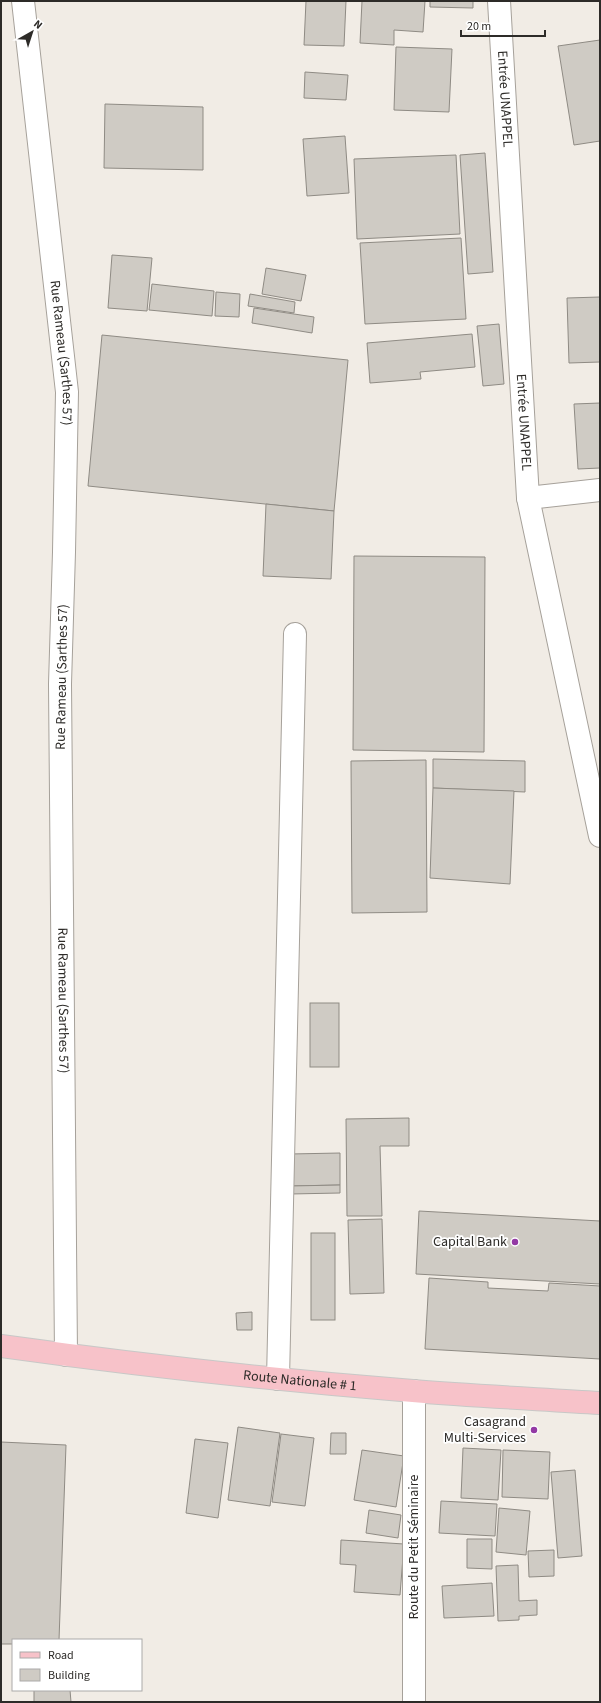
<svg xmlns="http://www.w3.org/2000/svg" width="601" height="1703" viewBox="0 0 601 1703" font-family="'Source Sans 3',sans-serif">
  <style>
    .building { fill: #cfcbc4; stroke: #8f8b84 }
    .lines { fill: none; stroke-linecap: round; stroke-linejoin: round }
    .minor-casing { stroke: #a6a19a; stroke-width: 24 }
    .major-casing { stroke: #c8c8c7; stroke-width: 24 }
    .minor { stroke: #fff; stroke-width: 22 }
    .major { stroke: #f7c2c9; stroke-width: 22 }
    .poi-dot { fill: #9339a4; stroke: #fff; stroke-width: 1.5 }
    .labels { text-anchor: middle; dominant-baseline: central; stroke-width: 3.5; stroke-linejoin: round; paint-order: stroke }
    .street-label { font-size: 14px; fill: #2d2b28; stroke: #fff }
    .poi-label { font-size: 14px; fill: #2d2b28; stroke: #fff; text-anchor: end }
  </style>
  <rect width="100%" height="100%" fill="#f1ece5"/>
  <!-- building -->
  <g class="building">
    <polygon points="306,1 346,1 344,46 304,45"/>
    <polygon points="362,1 425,1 423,32 394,30 394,45 360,43"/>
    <polygon points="430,1 473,1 473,8 430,7"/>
    <polygon points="600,40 600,141 574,145 558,46"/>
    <polygon points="396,47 452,49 449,112 394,110"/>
    <polygon points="305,72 348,75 346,100 304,98"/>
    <polygon points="105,104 203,107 203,170 104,168"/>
    <polygon points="345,136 349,193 307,196 303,139"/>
    <polygon points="485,153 493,272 468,274 460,155"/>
    <polygon points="456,155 460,234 357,239 354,159"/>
    <polygon points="461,238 466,319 365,324 360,243"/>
    <polygon points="112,255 152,258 147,311 108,308"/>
    <polygon points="266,268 306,275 301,301 262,294"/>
    <polygon points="152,284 214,291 212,316 149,310"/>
    <polygon points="216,292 240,294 239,317 215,316"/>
    <polygon points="250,294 295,302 294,313 248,306"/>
    <polygon points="600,297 600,362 569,363 567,298"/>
    <polygon points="254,308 314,317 312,333 252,323"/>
    <polygon points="499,324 504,384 483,386 477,326"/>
    <polygon points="472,334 475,367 420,372 421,379 370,383 367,343"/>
    <polygon points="102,335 348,360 334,511 88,486"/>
    <polygon points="600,403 600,468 578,469 574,404"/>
    <polygon points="266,504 334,511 331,579 263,576"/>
    <polygon points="354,556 485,557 484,752 353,750"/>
    <polygon points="433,759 525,761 525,792 433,788"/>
    <polygon points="426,760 427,912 352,913 351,761"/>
    <polygon points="433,788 514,791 510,884 430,878"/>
    <rect x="310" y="1003" width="29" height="64"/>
    <polygon points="409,1118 409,1146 380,1146 382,1216 347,1216 346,1119"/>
    <polygon points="340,1153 340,1185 290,1186 290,1154"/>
    <polygon points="340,1185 340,1193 290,1194 290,1186"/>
    <polygon points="419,1211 600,1221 600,1284 416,1274"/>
    <polygon points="382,1219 384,1293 350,1294 348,1220"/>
    <rect x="311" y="1233" width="24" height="87"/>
    <polygon points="429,1278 488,1282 488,1288 548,1291 549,1283 600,1286 600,1359 425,1349"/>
    <polygon points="252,1312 252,1330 237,1330 236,1313"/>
    <polygon points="238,1427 280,1433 270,1506 228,1500"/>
    <polygon points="331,1433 346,1433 346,1454 330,1454"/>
    <polygon points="281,1434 314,1438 305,1506 272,1502"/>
    <polygon points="195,1439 228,1443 218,1518 186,1513"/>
    <polygon points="1,1442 66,1445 59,1640 13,1640 13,1644 1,1644"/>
    <polygon points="463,1448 501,1450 498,1500 461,1498"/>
    <polygon points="362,1450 404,1456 396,1507 354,1500"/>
    <polygon points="503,1450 550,1452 548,1499 502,1497"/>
    <polygon points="575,1470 582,1556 558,1558 551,1472"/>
    <polygon points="441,1501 497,1504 495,1536 439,1533"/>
    <polygon points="499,1508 530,1511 526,1555 496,1552"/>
    <polygon points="369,1510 401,1515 398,1538 366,1533"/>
    <polygon points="467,1539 492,1539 492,1569 467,1568"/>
    <polygon points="341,1540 404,1544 400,1595 354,1592 356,1565 340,1564"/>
    <polygon points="554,1550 554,1576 529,1577 528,1551"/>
    <polygon points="518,1565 519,1601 537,1600 537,1615 519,1616 519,1620 498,1621 496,1566"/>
    <polygon points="492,1583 494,1616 444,1618 442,1586"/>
    <polygon points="34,1690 70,1690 71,1702 34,1702"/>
  </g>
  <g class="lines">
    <defs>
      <g id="minor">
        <path id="s1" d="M23,1L67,392L64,552L60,684L66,1355"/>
        <path id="s2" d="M499,1L528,498L600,836"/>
        <polyline points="528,498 600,490"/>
        <polyline points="278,1379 295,634"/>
        <polyline points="414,1702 414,1391"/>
      </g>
      <g id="major">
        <path id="s3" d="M1,1346C138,1365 275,1380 413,1391C475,1396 538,1399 600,1403"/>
      </g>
    </defs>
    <!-- minor casing -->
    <use href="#minor" class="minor-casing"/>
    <!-- major casing -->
    <use href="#major" class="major-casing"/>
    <!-- minor -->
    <use href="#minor" class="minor"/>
    <!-- major -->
    <use href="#major" class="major"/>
  </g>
  <!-- markers -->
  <g class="poi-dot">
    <circle cx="515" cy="1242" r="4"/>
    <circle cx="534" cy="1430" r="4"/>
  </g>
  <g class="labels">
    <!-- street labels -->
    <g class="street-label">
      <text stroke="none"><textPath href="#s2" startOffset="98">Entrée UNAPPEL</textPath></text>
      <text stroke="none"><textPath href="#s1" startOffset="354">Rue Rameau (Sarthes 57)</textPath></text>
      <text stroke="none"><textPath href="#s2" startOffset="422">Entrée UNAPPEL</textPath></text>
      <text transform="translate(62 677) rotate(-89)">Rue Rameau (Sarthes 57)</text>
      <text stroke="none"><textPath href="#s1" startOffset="1002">Rue Rameau (Sarthes 57)</textPath></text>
      <text stroke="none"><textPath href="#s3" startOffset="301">Route Nationale # 1</textPath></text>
      <text transform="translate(414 1547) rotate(-90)">Route du Petit Séminaire</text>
    </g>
    <!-- poi labels -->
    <g class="poi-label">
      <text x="507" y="1242">Capital Bank</text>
      <text x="526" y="1422">Casagrand<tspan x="526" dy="16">Multi-Services</tspan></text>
    </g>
  </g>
  <!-- border -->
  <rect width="601" height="1703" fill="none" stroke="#2d2b28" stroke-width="4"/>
  <!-- legend -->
  <rect x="12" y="1639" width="130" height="52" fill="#ffffff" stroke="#abaaa9"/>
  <rect x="20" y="1652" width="20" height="6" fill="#f7c2c9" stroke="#abaaa9"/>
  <text x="48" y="1659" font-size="12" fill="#2d2b28">Road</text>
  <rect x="20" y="1669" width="20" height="12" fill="#cfcbc4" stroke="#abaaa9"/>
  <text x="48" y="1679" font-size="12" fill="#2d2b28">Building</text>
  <!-- north arrow -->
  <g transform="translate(32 32) rotate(39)" stroke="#ffffff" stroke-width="3" paint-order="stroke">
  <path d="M0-3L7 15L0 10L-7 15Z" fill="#2d2b28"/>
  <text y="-6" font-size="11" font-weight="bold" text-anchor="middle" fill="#2d2b28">N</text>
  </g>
  <!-- scale -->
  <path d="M461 30v6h84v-6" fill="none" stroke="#2d2b28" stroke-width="2"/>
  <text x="467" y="30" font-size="12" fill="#2d2b28" stroke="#ffffff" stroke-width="3" paint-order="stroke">20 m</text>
</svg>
